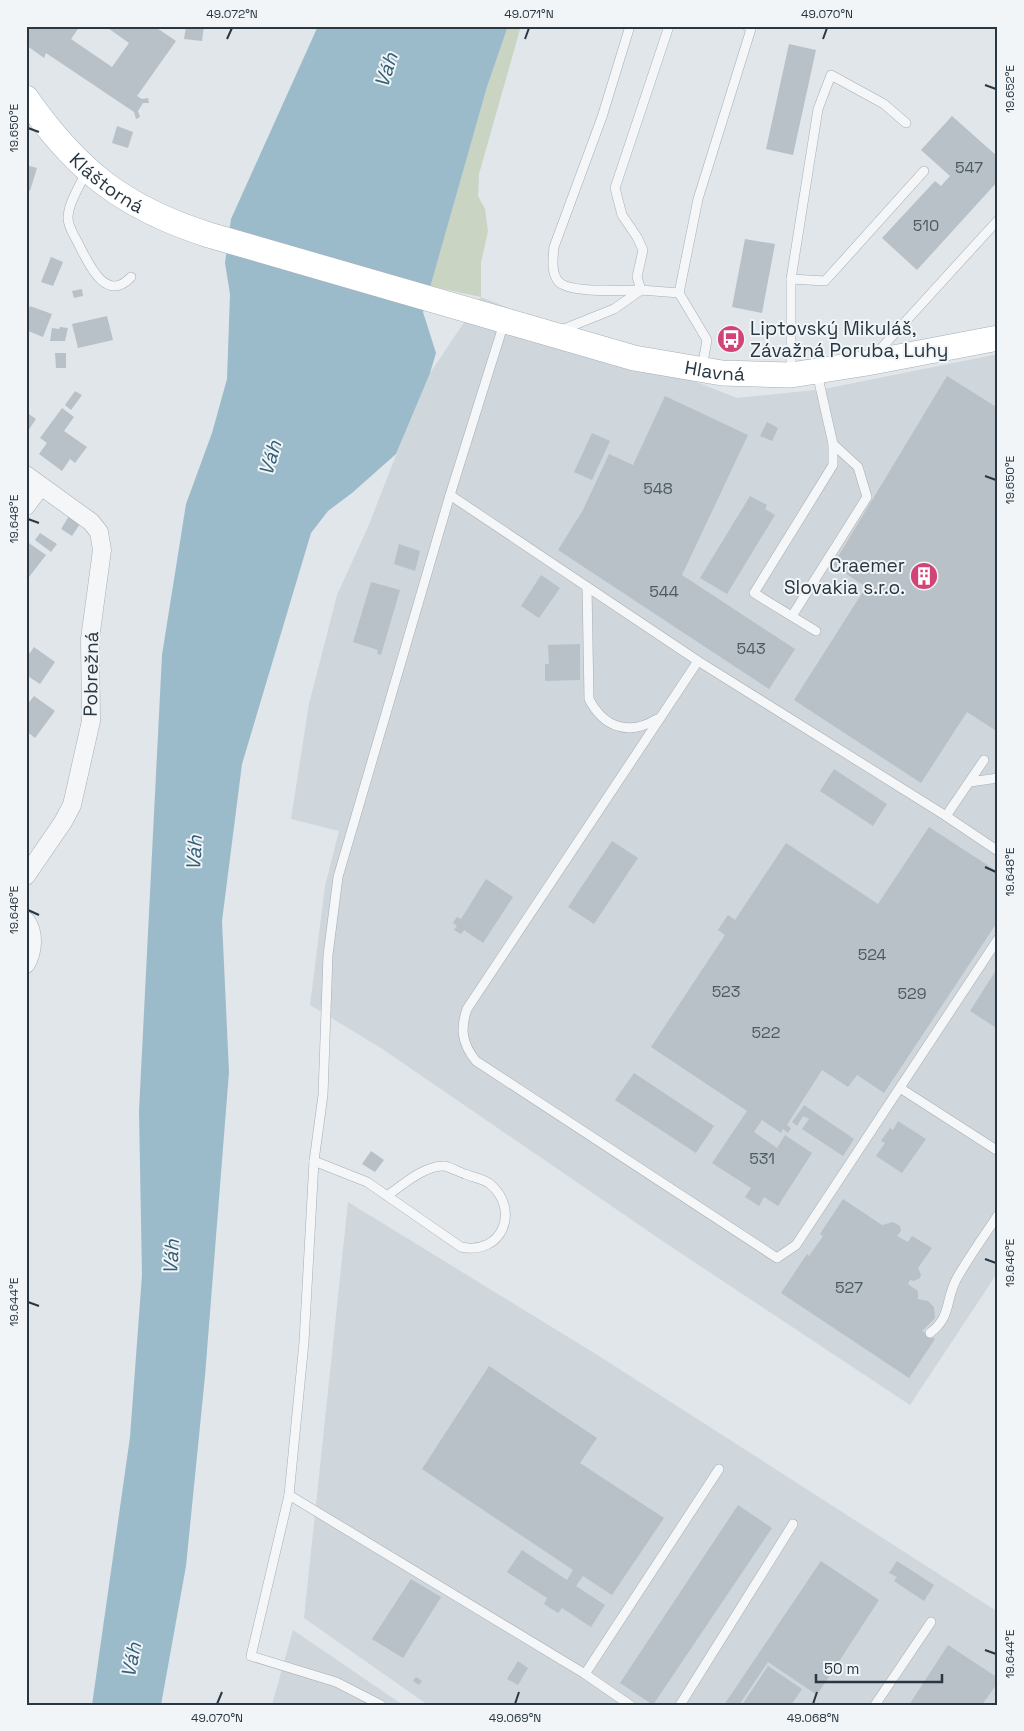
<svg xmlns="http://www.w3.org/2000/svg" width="1024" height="1731" viewBox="0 0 1024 1731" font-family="'Space Grotesk',sans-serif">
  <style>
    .built { fill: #cfd6dc }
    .green { fill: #cad4c2 }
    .water { fill: #9bbbca }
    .building { fill: #b8c1c7 }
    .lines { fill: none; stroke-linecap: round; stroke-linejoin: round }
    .lane-casing { stroke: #a6aeb4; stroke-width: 10 }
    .street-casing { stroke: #a6aeb4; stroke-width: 19 }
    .secondary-casing { stroke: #a6aeb4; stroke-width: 26 }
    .lane { stroke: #f4f6f8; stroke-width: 9 }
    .street { stroke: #f4f6f8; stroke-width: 18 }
    .secondary { stroke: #fff; stroke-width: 25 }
    .ticks { fill: none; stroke: #293742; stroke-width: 2 }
    .labels { text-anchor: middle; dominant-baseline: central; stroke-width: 4; stroke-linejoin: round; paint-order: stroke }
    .number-label { font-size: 16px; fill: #4d5a63 }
    .street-label { font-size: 19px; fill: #293742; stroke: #f1f5f7 }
    .poi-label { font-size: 19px; fill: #293742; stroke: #f1f5f7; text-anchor: start }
    .water-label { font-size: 20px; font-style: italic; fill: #325e77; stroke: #f1f5f7 }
    .neatline { fill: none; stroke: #293742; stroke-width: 2 }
    .ticks-label { font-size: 12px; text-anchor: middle; fill: #293742 }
  </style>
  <rect width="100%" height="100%" fill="#e1e6ea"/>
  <!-- built -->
  <g class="built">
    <polygon points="481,297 737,398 824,389 998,354 998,1272 910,1405 664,1242 381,1048 310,1005 325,886 339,831 291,819 309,704 337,595 368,527 407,427 408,364 430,373"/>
    <polygon points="348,1202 599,1356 998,1612 998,1705 428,1705 304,1618"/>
    <polygon points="293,1630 403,1705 272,1705"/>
  </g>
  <!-- green -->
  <polygon class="green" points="508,26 521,26 479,174 478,196 485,209 488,231 481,263 481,297 430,286 487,87"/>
  <!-- water -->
  <polygon class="water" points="318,26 508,26 487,87 423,312 436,353 430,373 396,454 352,493 328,511 311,533 242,764 222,921 229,1072 205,1376 186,1566 161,1705 92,1705 130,1437 142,1275 139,1111 162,655 186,504 212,433 227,379 230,294 225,263 231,219"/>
  <!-- building -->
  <g class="building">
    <polygon points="26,26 80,26 71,39 112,67 129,43 105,26 154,26 176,41 137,96 142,99 148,98 149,103 143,103 138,111 140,117 136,119 134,112 46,53 44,58 26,45"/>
    <polygon points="186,26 204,26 202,41 184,39"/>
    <polygon points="789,44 816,50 793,155 766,149"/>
    <polygon points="952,116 998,157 998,181 917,270 882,238 935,181 941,186 950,176 921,150"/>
    <polygon points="117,126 133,132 128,148 112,143"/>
    <polygon points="26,165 37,168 30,191 26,189"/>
    <polygon points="745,239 775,244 762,313 732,307"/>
    <polygon points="51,257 63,262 53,286 41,282"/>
    <polygon points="82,289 83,296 74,298 72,291"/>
    <polygon points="30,306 52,314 43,337 26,330 26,315"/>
    <polygon points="107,316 113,340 78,348 72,324"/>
    <polygon points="60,327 68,328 65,341 50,341 52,328 59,329"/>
    <polygon points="55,353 66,353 66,368 56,368"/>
    <polygon points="947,376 998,408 998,732 967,712 921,783 794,700 866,587 833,565"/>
    <polygon points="75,391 82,395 71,410 65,405"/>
    <polygon points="665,396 748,435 682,575 795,649 769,689 558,550 583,510 609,454 633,465"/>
    <polygon points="62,408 74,417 64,431 87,447 75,463 70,459 62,471 39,454 47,443 40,438"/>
    <polygon points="26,412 36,419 26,434"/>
    <polygon points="767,422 778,428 772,441 760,436"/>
    <polygon points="592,433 610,441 592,480 574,472"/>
    <polygon points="750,496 767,505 765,509 775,515 727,594 700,578"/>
    <polygon points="69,516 80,524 72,536 61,529"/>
    <polygon points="40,533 57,544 51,552 35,540"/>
    <polygon points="26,541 46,555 26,581"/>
    <polygon points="399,544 420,551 415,571 394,564"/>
    <polygon points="541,575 560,588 539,618 521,606"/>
    <polygon points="371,582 400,590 381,655 377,654 378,650 353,642"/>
    <polygon points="580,644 580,680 545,681 545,664 549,664 548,645"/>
    <polygon points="34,647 55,662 40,684 26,675 26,651 30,653"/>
    <polygon points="34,696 55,711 35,738 26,731 26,706"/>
    <polygon points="834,769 887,804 873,826 820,791"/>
    <polygon points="929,827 998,872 998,921 884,1093 857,1075 848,1087 822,1070 787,1125 791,1128 788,1133 783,1129 781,1133 762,1120 754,1132 777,1148 785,1135 812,1153 778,1206 764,1197 759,1206 745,1197 751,1188 712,1163 747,1111 651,1047 725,935 718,930 728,915 735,920 786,843 878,904"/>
    <polygon points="612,841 638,858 594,924 568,907"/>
    <polygon points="486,879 513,897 483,943 464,930 461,934 454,930 457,926 453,923 457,917 461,919"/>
    <polygon points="998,967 998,1029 970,1011"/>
    <polygon points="634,1073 714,1126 696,1153 615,1100"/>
    <polygon points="804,1105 854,1139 843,1156 802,1129 809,1119 803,1116 797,1126 792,1122"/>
    <polygon points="898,1121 926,1139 902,1173 876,1156 885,1143 881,1141 890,1128 893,1130"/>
    <polygon points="371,1151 384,1160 375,1172 362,1164"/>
    <polygon points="843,1199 882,1225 893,1222 900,1226 901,1231 897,1236 908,1242 912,1236 932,1248 918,1268 921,1275 920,1278 914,1281 910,1280 908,1284 918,1291 918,1299 928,1301 934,1307 935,1318 922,1331 935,1339 909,1378 781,1293 807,1254 809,1256 823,1236 820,1234"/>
    <polygon points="489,1366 597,1438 580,1463 664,1518 612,1595 583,1576 576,1586 605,1605 591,1627 562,1608 558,1613 544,1604 547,1598 507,1572 522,1550 567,1580 573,1570 422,1469"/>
    <polygon points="738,1505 772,1528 653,1705 620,1683"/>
    <polygon points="821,1561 879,1600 817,1695 768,1662 739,1705 724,1705"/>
    <polygon points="897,1561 934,1585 924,1601 894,1581 897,1577 889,1573"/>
    <polygon points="411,1579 441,1597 403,1658 372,1639"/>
    <polygon points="948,1645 998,1678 998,1682 982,1705 909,1705"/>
    <polygon points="518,1661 528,1668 518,1685 507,1679"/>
    <polygon points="768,1666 802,1689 791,1705 742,1705"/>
    <polygon points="416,1677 422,1681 419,1685 413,1681"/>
  </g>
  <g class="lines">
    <defs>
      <g id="lane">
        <path d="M630,26L602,117L554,247C553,258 551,272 558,281C568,294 624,290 641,290"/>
        <polyline points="669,26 615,188 622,215 637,237 643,250 637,277 641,290 679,293"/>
        <path d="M87,170C81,184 68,203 68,218C68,227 74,235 78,243C87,260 105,305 131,277"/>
        <polyline points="791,279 825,281 924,171"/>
        <polyline points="559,331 614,309 641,290"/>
        <polyline points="875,355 998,220"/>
        <polyline points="702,368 707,340 679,293 698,199 751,29 747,26"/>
        <polyline points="791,374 791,279 818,109 831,75 884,104 906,123"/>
        <polyline points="450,495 698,661 946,816 998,851"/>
        <path d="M587,587L589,699C604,728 629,736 657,719"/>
        <polyline points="792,616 867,497 858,467 833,444"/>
        <polyline points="816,631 754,593 833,465 833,444 817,373"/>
        <path d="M698,661L467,1009C460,1029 462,1044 476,1061L777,1258L796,1245L998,939"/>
        <polyline points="970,782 998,778"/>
        <polyline points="946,816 984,760"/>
        <polyline points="900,1088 998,1151"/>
        <path d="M314,1161L367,1182L461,1247C502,1256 521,1210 490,1184C484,1179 472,1177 465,1174C459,1172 450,1167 444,1166C425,1165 401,1186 387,1196"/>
        <path d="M930,1333C952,1317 945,1299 957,1278C969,1257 984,1236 998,1215"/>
        <polyline points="289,1495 585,1674 630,1705"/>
        <polyline points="585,1674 719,1469"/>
        <polyline points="381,1705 336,1682 251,1656 289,1495 304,1342 314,1161 323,1095 328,955 338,877 450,495 504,323"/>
        <polyline points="680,1705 793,1524"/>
        <polyline points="875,1705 931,1622"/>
      </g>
      <g id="street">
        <polyline points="26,475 91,522 99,532 102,550 90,639 91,721 72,805 63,822 26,876"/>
        <polyline points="26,506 41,486"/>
        <path d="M26,921C35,933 33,952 26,964"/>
      </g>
      <g id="secondary">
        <path id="s1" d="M26,98C77,171 124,208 209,235L634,358L722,373L791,375L867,363L998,338"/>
      </g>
    </defs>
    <!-- lane casing -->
    <use href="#lane" class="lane-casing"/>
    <!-- street casing -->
    <use href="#street" class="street-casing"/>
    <!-- secondary casing -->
    <use href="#secondary" class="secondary-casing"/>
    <!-- lane -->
    <use href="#lane" class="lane"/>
    <!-- street -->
    <use href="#street" class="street"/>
    <!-- secondary -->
    <use href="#secondary" class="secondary"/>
  </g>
  <!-- ticks -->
  <path class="ticks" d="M227,39L232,28M525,39L529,28M823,39L827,28M985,85L996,89M28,128L39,132M985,476L996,480M28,519L39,523M985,867L996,872M28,910L39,915M985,1259L996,1263M28,1302L39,1306M985,1650L996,1654M217,1704L222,1692M515,1704L519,1692M813,1704L817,1692"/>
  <!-- icons -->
  <defs>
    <symbol id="bus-disc" viewBox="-11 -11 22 22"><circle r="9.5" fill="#d14475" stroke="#f1f5f7"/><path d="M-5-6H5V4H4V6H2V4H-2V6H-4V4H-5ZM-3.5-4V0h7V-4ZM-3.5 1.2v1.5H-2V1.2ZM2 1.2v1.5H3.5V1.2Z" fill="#fff"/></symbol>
    <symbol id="building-disc" viewBox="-11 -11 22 22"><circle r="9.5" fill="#d14475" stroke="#f1f5f7"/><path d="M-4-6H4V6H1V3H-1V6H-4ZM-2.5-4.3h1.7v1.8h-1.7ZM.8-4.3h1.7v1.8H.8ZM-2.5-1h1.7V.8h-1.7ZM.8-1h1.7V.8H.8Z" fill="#fff"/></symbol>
  </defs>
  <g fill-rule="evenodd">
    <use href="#bus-disc" x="715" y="323" width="32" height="32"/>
    <use href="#building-disc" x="908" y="560" width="32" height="32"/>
  </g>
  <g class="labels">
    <!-- number labels -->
    <g class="number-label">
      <text x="969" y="167">547</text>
      <text x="926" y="225">510</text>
      <text x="658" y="488">548</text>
      <text x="664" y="591">544</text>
      <text x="751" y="648">543</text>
      <text x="872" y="954">524</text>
      <text x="726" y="991">523</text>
      <text x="912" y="993">529</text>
      <text x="766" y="1032">522</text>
      <text x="762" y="1158">531</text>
      <text x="849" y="1287">527</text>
    </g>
    <!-- street labels -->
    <g class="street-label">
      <text stroke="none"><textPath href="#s1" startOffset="118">Kláštorná</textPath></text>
      <text stroke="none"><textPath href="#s1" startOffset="758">Hlavná</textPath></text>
      <text transform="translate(91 674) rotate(-89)">Pobrežná</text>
    </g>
    <!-- poi labels -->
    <g class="poi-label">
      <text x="750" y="328">Liptovský Mikuláš,<tspan x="750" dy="22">Závažná Poruba, Luhy</tspan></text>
      <text x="905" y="565" text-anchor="end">Craemer<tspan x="905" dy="22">Slovakia s.r.o.</tspan></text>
    </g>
    <!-- water labels -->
    <g class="water-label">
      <text transform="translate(386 70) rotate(-72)">Váh</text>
      <text transform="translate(270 458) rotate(-74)">Váh</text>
      <text transform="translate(194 853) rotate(-87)">Váh</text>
      <text transform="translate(171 1257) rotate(-87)">Váh</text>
      <text transform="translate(131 1660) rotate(-79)">Váh</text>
    </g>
  </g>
  <!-- border -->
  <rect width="1024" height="1731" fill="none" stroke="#f1f5f7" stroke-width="55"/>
  <!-- scale -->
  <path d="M816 1674v8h126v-8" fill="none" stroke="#293742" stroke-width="2.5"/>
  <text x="824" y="1674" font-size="15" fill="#293742" stroke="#f1f5f7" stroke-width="4" paint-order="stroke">50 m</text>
  <rect x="28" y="28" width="968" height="1676" class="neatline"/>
  <g class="ticks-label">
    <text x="232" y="18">49.072°N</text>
    <text x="529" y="18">49.071°N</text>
    <text x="827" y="18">49.070°N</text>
    <text transform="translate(1010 89) rotate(-90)" y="4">19.652°E</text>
    <text transform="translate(14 128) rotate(-90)" y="4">19.650°E</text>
    <text transform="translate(1010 480) rotate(-90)" y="4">19.650°E</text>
    <text transform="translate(14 519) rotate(-90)" y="4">19.648°E</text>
    <text transform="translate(1010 872) rotate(-90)" y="4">19.648°E</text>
    <text transform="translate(14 910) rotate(-90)" y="4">19.646°E</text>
    <text transform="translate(1010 1263) rotate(-90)" y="4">19.646°E</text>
    <text transform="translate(14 1302) rotate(-90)" y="4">19.644°E</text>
    <text transform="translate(1010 1654) rotate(-90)" y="4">19.644°E</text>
    <text x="217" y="1722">49.070°N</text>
    <text x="515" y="1722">49.069°N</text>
    <text x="813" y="1722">49.068°N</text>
  </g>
</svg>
